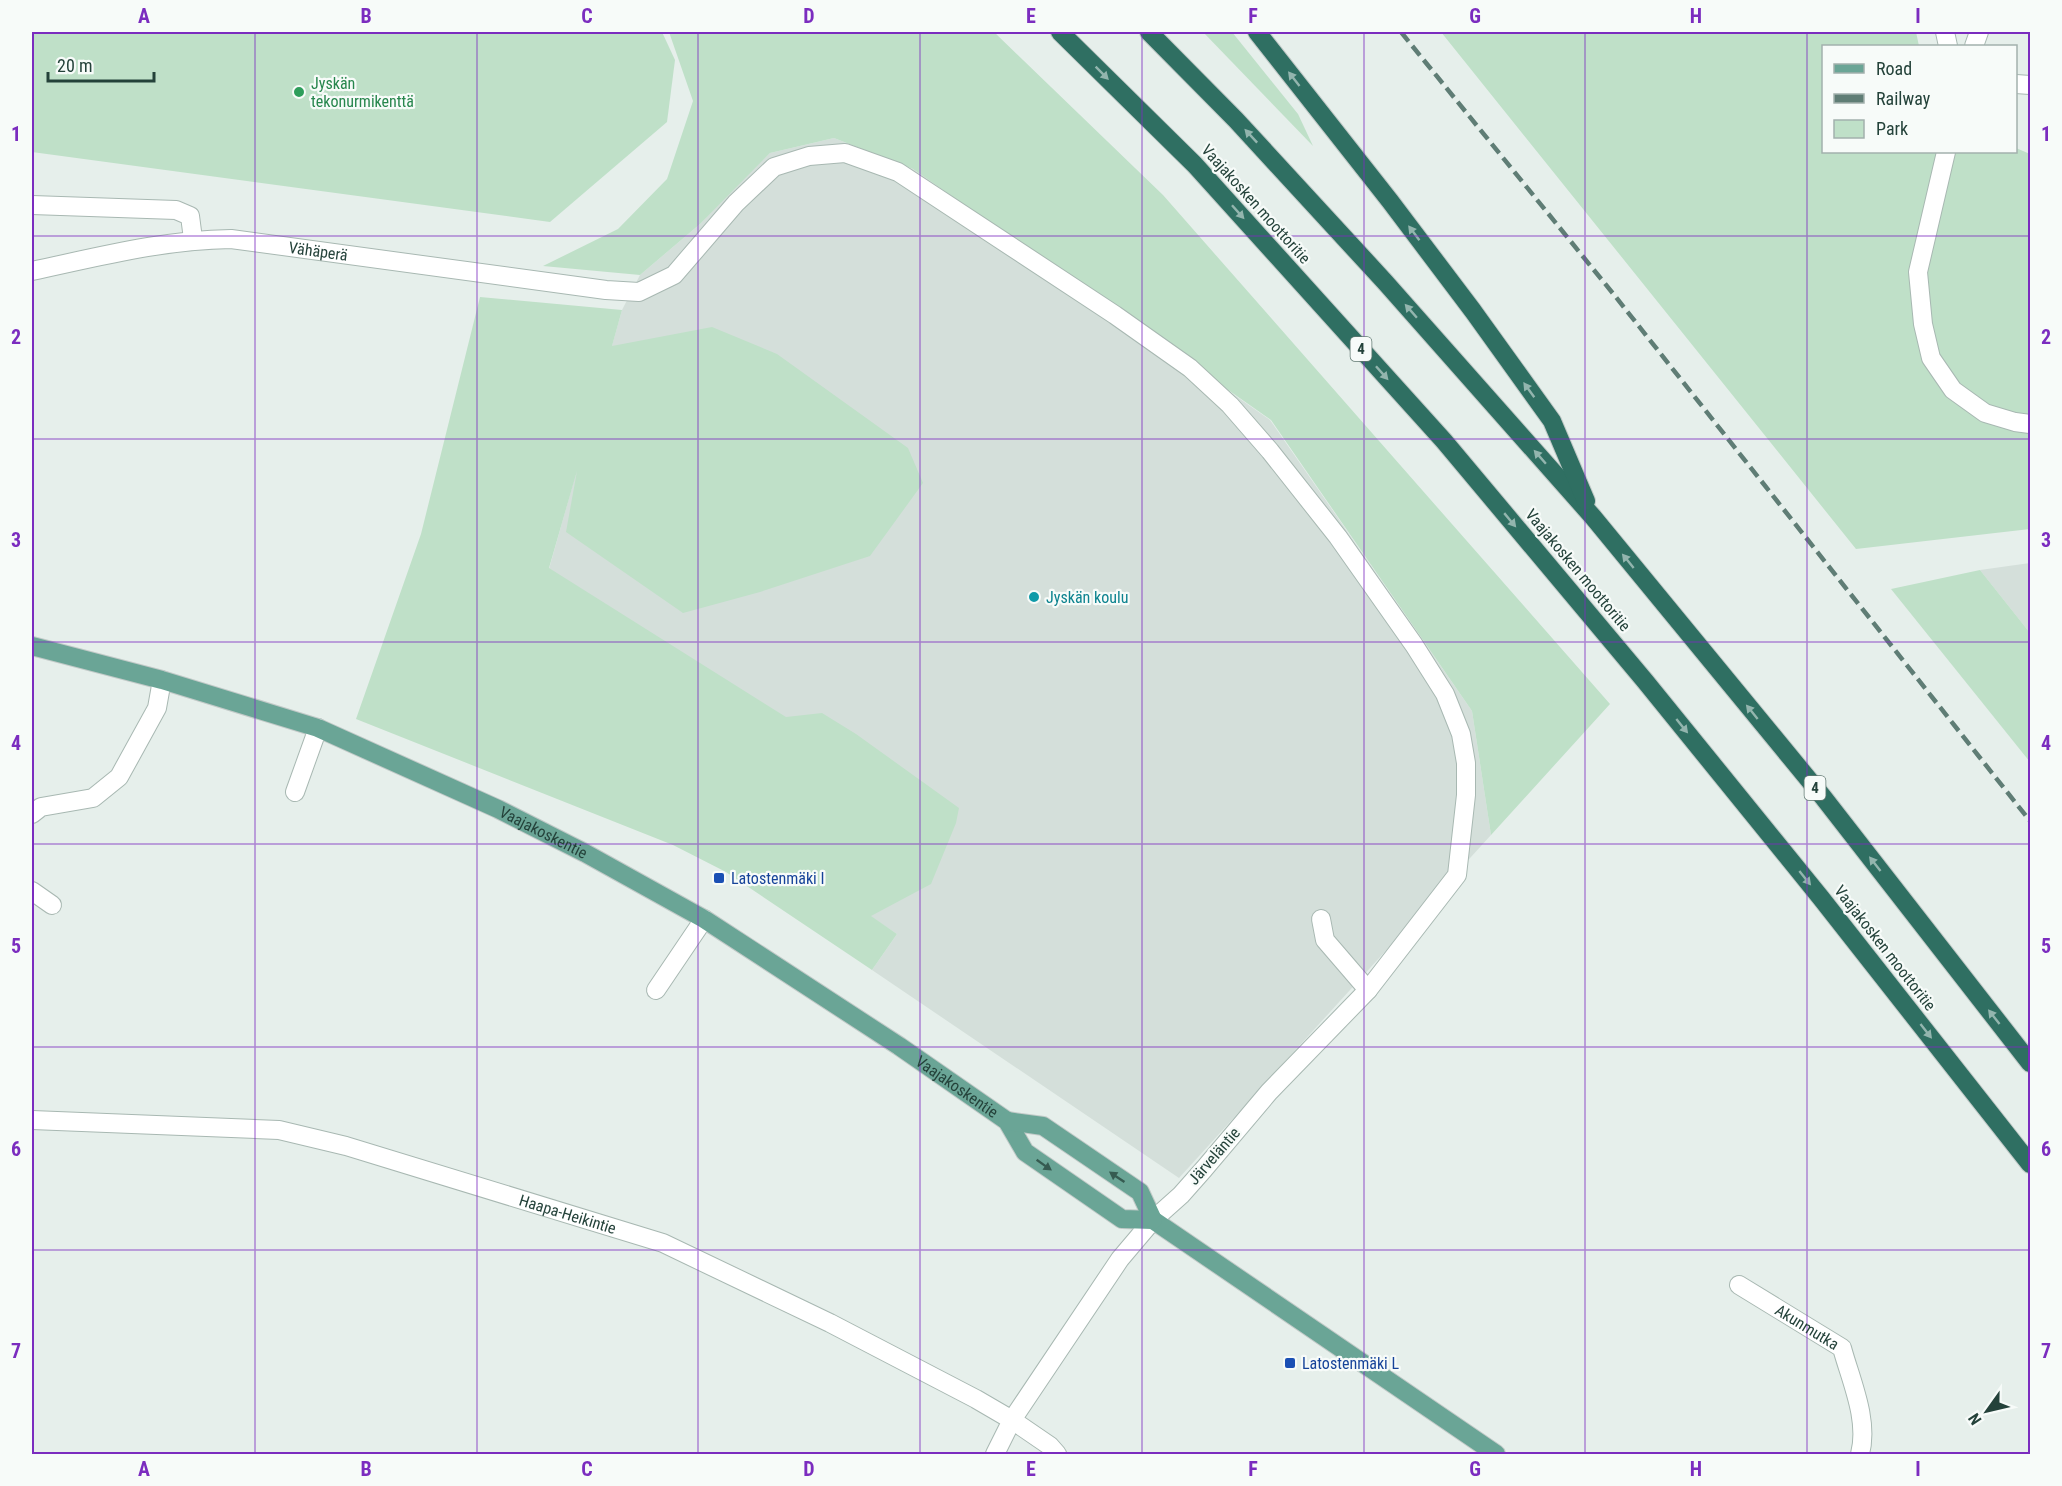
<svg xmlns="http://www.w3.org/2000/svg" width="2062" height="1486" viewBox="0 0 2062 1486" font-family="'Roboto Condensed',sans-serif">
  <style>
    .built { fill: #d4dfda }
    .green { fill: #bfe0c8 }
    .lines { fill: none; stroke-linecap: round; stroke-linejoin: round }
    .minor-casing { stroke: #a8b8b2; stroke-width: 20 }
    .major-casing { stroke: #c2cac8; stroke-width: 20 }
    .highway-casing { stroke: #c2cac8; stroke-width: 20 }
    .minor { stroke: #fff; stroke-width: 18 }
    .major { stroke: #6aa596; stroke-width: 18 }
    .highway { stroke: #2f6f62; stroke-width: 18 }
    .rail { stroke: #5f7d75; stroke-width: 4.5; stroke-dasharray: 12 6; stroke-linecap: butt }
    .oneway { fill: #93b5ae }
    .oneway2 { fill: #365b51 }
    .grid { fill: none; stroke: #7b2cbf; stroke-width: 1.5; stroke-opacity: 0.55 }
    .leisure-dot { fill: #2e9e5b; stroke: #f7fbf9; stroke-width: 2 }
    .culture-dot { fill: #0f9aa8; stroke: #f7fbf9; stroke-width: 2 }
    .transit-dot { fill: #1a4fb4; stroke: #f7fbf9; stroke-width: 2 }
    .labels { text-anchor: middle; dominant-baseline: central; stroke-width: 4.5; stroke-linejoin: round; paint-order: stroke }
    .shield { fill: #f7fbf9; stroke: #637a73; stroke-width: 1.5 }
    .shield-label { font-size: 15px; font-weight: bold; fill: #24423a }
    .leisure-label { font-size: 16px; fill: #27864d; stroke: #f7fbf9; text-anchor: start }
    .street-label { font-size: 16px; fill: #24423a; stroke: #f7fbf9 }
    .culture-label { font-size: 16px; fill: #0d838f; stroke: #f7fbf9; text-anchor: start }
    .transit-label { font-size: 16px; fill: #164399; stroke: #f7fbf9; text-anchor: start }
    .neatline { fill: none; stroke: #7b2cbf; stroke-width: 2 }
    .grid-label { font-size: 20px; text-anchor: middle; font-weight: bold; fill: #7b2cbf }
  </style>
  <rect width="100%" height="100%" fill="#e6efeb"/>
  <!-- built -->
  <g class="built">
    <polygon points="834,138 913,169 1270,420 1472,711 1491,835 1179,1178 872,970 897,934 758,842 549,569 622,310 640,275 700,224 743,178 770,153"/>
    <polygon points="2030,563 2030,633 1980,570"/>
  </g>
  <!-- green -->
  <g class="green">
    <polygon points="32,32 662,32 675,60 667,122 550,222 32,152"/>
    <polygon points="669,32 994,32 1163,195 1610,704 1491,835 1472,711 1271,420 913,169 834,138 770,153 700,224 640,275 543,266 618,229 667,179 693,101"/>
    <polygon points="1203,32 1232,32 1298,114 1313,146"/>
    <polygon points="1441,32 1916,32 1919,46 1824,46 1824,152 2016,152 2016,148 2030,154 2030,529 1856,549"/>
    <polygon points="480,297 622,310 612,346 712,327 777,354 908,448 923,483 870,556 760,592 683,613 566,532 577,471 549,568 786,717 822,713 856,734 959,808 956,823 931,884 871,916 897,934 872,970 726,872 673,845 356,719 421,534"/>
    <polygon points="1980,570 2030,633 2030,762 1891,589"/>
  </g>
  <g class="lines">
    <defs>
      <g id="minor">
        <polyline points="1945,32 1948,46"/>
        <polyline points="1974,46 1979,32"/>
        <polyline points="2016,84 2030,85"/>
        <polyline points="1946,152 1918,272 1923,324 1931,358 1953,390 1985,413 2015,422 2030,424"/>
        <polyline points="32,205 176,210 190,216 193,239"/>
        <path id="s1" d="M32,271C98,257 162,240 231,239L606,290L639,292L674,275L736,203L774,167L809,156L845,153L898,172L1115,315L1190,368L1230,405L1270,451L1338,537L1414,645L1445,694L1461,734L1466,763V795L1457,875L1368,990L1269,1092L1204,1169L1181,1195L1153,1220L1120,1259L1012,1420L995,1454"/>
        <polyline points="295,792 318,728"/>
        <polyline points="32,814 41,807 93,798 119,777 157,708 162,680"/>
        <polyline points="32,891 52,905"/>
        <polyline points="1321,919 1325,940 1368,990"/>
        <polyline points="656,990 704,919"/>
        <path id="s2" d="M32,1120L279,1130L346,1146L663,1243L830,1323L976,1399L1012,1420L1050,1446L1057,1454"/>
        <path id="s3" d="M1739,1285L1842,1348C1851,1381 1869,1420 1860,1454"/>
      </g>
      <g id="major">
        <path id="s4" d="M32,646L162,680L318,728L498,809L585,853L704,919L899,1046L1007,1121L1025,1152L1122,1219L1153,1220L1496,1454"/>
        <polyline points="1007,1121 1043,1126 1140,1192 1153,1220"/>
      </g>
      <g id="highway">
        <polyline points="1060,32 1195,165 1444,441 1645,681 1821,898 2030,1164"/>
        <polyline points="1149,32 1236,120 1385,282 1593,517 1823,797 2030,1063"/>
        <polyline points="1257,32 1390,201 1473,311 1552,421 1586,501"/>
      </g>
    </defs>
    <!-- minor casing -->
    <use href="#minor" class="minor-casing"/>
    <!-- major casing -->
    <use href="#major" class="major-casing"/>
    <!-- highway casing -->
    <use href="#highway" class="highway-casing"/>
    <!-- minor -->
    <use href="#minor" class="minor"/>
    <!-- major -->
    <use href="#major" class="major"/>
    <!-- highway -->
    <use href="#highway" class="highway"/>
    <!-- rail -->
    <polyline class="rail" points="1401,32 1615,296 2030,821"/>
  </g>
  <!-- one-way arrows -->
  <defs><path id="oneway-solid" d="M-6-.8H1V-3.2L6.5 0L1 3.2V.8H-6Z" transform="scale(1.5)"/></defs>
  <g class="oneway">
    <use href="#oneway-solid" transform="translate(1102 73) rotate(45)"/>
    <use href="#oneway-solid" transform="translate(1294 79) rotate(-128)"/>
    <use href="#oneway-solid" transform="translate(1251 136) rotate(-133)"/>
    <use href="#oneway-solid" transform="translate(1238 212) rotate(48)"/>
    <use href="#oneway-solid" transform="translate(1414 233) rotate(-127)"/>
    <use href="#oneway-solid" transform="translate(1411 311) rotate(-131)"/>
    <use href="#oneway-solid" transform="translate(1382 373) rotate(48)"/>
    <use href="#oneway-solid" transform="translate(1529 390) rotate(-126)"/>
    <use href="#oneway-solid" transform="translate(1540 457) rotate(-131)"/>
    <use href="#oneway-solid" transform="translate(1510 520) rotate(50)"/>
    <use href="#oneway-solid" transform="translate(1628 561) rotate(-129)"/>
    <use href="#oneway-solid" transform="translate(1752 712) rotate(-129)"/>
    <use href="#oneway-solid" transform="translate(1682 726) rotate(51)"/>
    <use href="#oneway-solid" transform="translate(1875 864) rotate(-128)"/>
    <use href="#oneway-solid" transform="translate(1805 878) rotate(51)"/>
    <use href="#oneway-solid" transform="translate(1994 1017) rotate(-128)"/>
    <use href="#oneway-solid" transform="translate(1926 1031) rotate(52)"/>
  </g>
  <g class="oneway2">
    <use href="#oneway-solid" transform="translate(1044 1165) rotate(35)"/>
    <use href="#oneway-solid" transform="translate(1117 1177) rotate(-146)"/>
  </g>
  <!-- grid -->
  <path class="grid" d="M255,32V1454M477,32V1454M698,32V1454M920,32V1454M1142,32V1454M1364,32V1454M1585,32V1454M1807,32V1454M32,236H2030M32,439H2030M32,642H2030M32,844H2030M32,1047H2030M32,1250H2030"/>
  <!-- markers -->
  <circle class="leisure-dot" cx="299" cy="92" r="6"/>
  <circle class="culture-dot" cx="1034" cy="597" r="6"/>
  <g class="transit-dot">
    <rect x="713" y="872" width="12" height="12" rx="3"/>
    <rect x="1284" y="1357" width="12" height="12" rx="3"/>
  </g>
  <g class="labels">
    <!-- shield labels -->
    <g class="shield">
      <rect x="1350.5" y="337" width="21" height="24" rx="4.5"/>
      <rect x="1804.5" y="776" width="21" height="24" rx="4.5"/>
    </g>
    <g class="shield-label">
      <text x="1361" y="349">4</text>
      <text x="1815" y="788">4</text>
    </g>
    <!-- leisure labels -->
    <g class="leisure-label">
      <text x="311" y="83">Jyskän<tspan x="311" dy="18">tekonurmikenttä</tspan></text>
    </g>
    <!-- street labels -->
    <g class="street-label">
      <text transform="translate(1256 204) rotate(48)">Vaajakosken moottoritie</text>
      <text stroke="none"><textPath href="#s1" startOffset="290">Vähäperä</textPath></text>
      <text transform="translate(1578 570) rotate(50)">Vaajakosken moottoritie</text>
      <text stroke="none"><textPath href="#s4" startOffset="546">Vaajakoskentie</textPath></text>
      <text transform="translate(1885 948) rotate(52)">Vaajakosken moottoritie</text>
      <text stroke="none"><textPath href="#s4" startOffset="1032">Vaajakoskentie</textPath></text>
      <text transform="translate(1214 1156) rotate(-49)">Järveläntie</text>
      <text stroke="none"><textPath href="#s2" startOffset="548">Haapa-Heikintie</textPath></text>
      <text stroke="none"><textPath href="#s3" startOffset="80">Akunmutka</textPath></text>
    </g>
    <!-- culture labels -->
    <g class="culture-label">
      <text x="1046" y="597">Jyskän koulu</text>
    </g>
    <!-- transit labels -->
    <g class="transit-label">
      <text x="731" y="878">Latostenmäki I</text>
      <text x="1302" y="1363">Latostenmäki L</text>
    </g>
  </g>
  <!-- border -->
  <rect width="2062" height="1486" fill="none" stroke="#f7fbf9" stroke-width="66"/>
  <!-- legend -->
  <rect x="1822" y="45" width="195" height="108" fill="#f7fbf9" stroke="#a3b1ad" stroke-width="1.5"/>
  <rect x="1834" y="64" width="30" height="9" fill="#6aa596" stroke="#a3b1ad" stroke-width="1.5"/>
  <text x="1876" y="75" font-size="18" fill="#24423a">Road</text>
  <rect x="1834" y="94" width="30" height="9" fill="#5f7d75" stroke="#a3b1ad" stroke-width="1.5"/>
  <text x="1876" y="105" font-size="18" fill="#24423a">Railway</text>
  <rect x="1834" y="120" width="30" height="18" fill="#bfe0c8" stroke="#a3b1ad" stroke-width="1.5"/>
  <text x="1876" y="135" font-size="18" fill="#24423a">Park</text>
  <!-- north arrow -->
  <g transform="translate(1987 1411) rotate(236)" stroke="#f7fbf9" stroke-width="4.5" paint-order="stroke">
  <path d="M0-4.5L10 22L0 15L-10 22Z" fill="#24423a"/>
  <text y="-9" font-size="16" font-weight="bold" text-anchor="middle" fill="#24423a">N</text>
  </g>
  <!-- scale -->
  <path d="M48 72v9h106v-9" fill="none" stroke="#24423a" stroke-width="3"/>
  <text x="57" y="72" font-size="18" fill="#24423a" stroke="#f7fbf9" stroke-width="4.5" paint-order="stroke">20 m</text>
  <rect x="33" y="33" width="1996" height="1420" class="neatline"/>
  <g class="grid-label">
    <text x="144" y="23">A</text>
    <text x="366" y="23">B</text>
    <text x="587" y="23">C</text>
    <text x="809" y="23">D</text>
    <text x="1031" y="23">E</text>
    <text x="1253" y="23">F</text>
    <text x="1475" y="23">G</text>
    <text x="1696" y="23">H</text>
    <text x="1918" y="23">I</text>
    <text x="16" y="141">1</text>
    <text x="2046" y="141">1</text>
    <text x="16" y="344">2</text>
    <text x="2046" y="344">2</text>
    <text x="16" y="547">3</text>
    <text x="2046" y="547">3</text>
    <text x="16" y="750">4</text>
    <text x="2046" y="750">4</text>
    <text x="16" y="953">5</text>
    <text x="2046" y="953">5</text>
    <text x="16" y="1156">6</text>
    <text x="2046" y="1156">6</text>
    <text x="16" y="1358">7</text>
    <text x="2046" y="1358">7</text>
    <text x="144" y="1476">A</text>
    <text x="366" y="1476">B</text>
    <text x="587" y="1476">C</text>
    <text x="809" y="1476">D</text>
    <text x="1031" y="1476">E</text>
    <text x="1253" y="1476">F</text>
    <text x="1475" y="1476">G</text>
    <text x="1696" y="1476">H</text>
    <text x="1918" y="1476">I</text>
  </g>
</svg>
